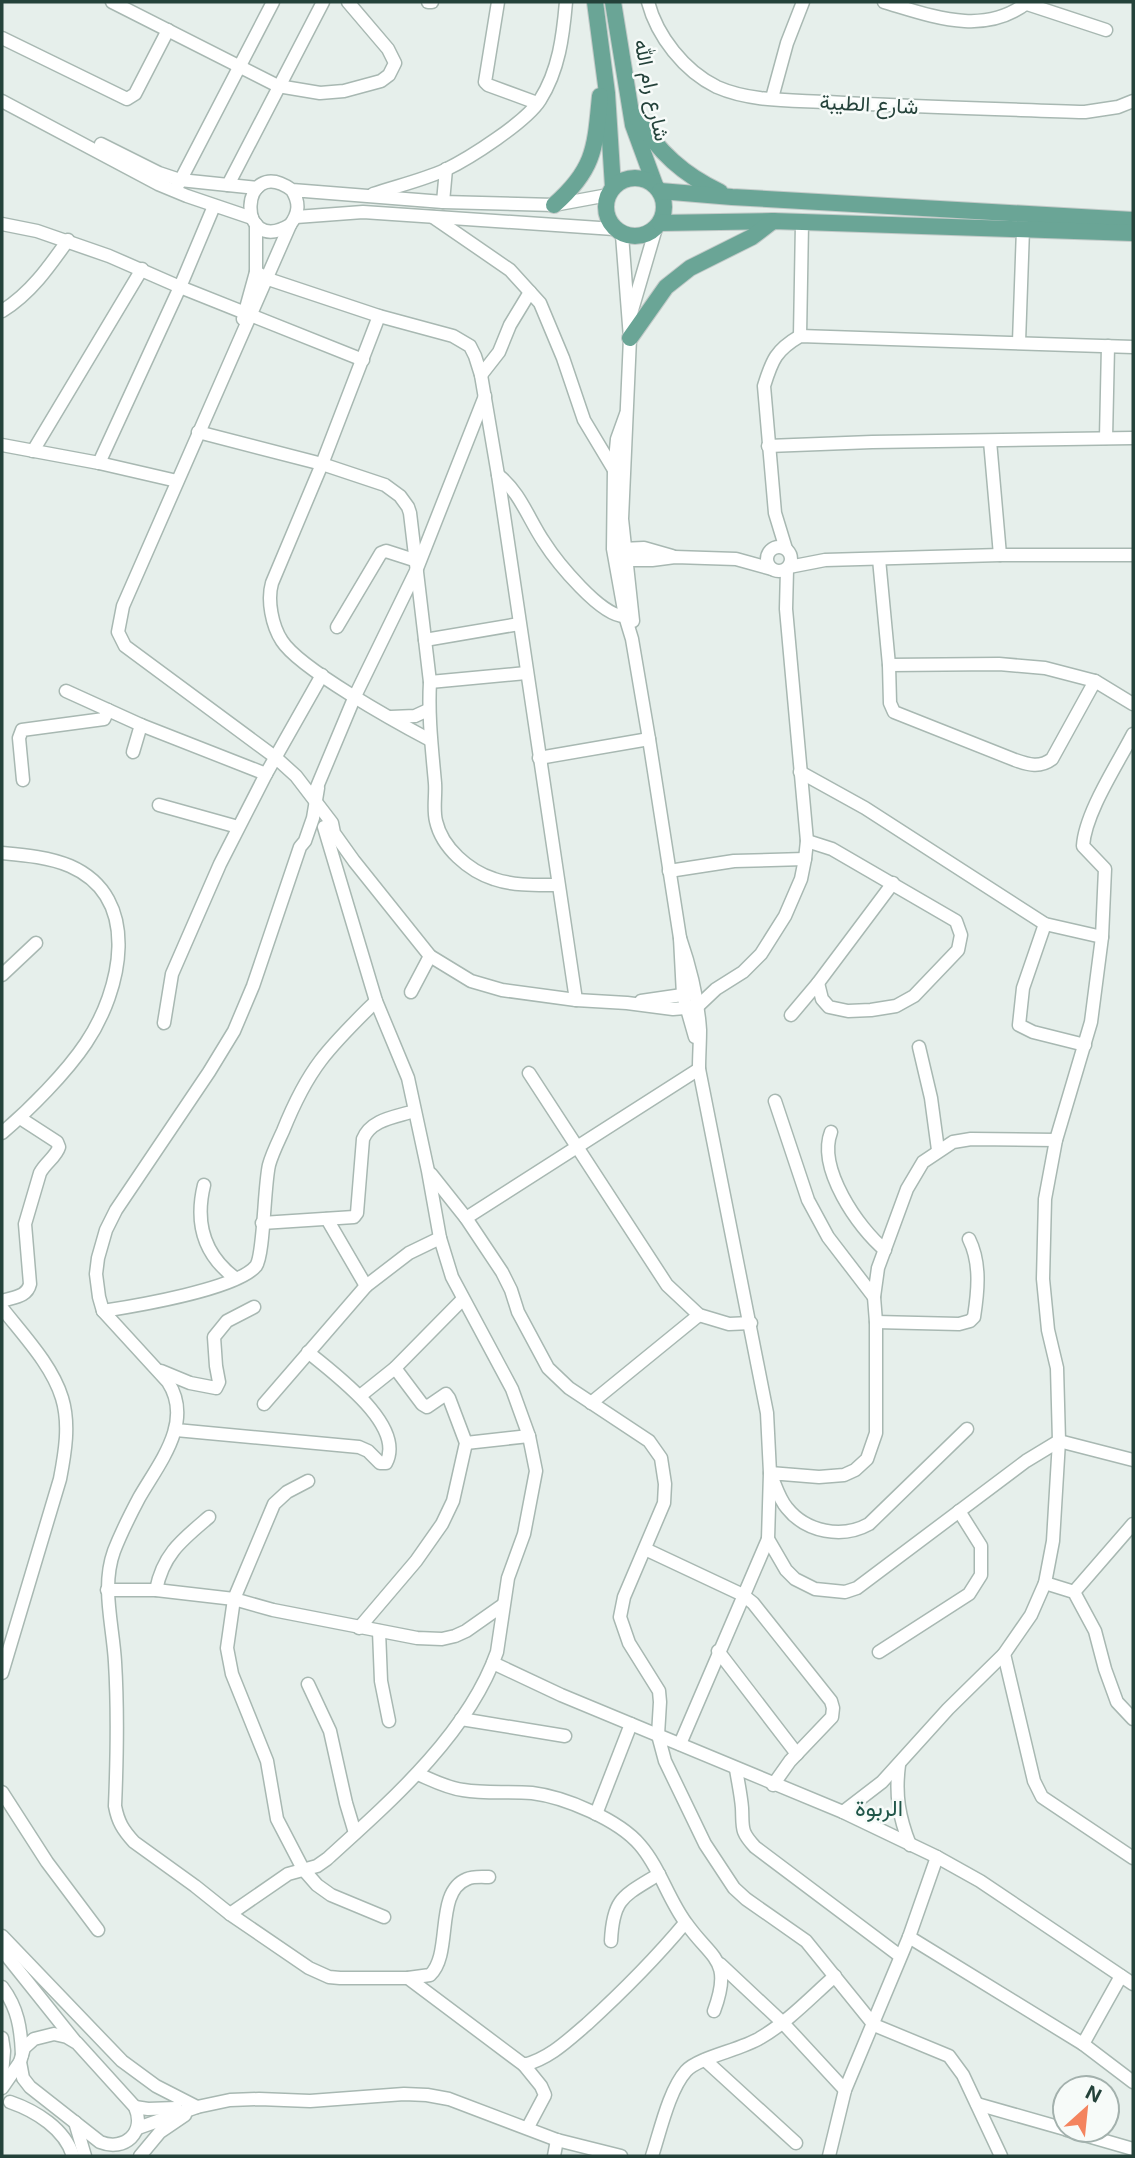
<svg xmlns="http://www.w3.org/2000/svg" width="1135" height="2158" viewBox="0 0 1135 2158" font-family="Inter,Vazirmatn,sans-serif">
  <style>
    .lines { fill: none; stroke-linecap: round; stroke-linejoin: round }
    .minor-casing { stroke: #a8b8b2; stroke-width: 15 }
    .major-casing { stroke: #c2cac8; stroke-width: 18 }
    .minor { stroke: #fff; stroke-width: 12 }
    .major { stroke: #6aa596; stroke-width: 16 }
    .labels { text-anchor: middle; dominant-baseline: central; stroke-width: 5; stroke-linejoin: round; paint-order: stroke }
    .street-label { font-size: 21px; fill: #24423a; stroke: #f7fbf9 }
    .neighbourhood-label { font-size: 23px; fill: #1f5548; stroke: #f7fbf9 }
  </style>
  <rect width="100%" height="100%" fill="#e6efeb"/>
  <g class="lines">
    <defs>
      <g id="minor">
        <polyline points="112,2 278,86 320,93 344,91 381,81 389,75 395,63 388,49 348,2"/>
        <polyline points="428,2 432,2"/>
        <polyline points="498,2 485,82 488,85 537,103"/>
        <path d="M648,2C657,36 684,71 717,87C751,102 792,100 828,102C913,107 999,109 1085,112L1118,107L1133,101"/>
        <path d="M884,2C932,16 984,37 1028,2"/>
        <polyline points="1027,4 1106,30"/>
        <polyline points="2,38 127,99 135,94 168,30"/>
        <polyline points="772,98 787,43 803,2"/>
        <polyline points="2,101 158,184 187,196 252,218"/>
        <polyline points="101,144 159,173 180,180 257,188"/>
        <polyline points="178,185 273,2"/>
        <polyline points="228,185 323,2"/>
        <path d="M292,190C300,203 299,213 290,225C235,258 239,152 292,190L443,202L554,205L608,195"/>
        <path d="M373,194C397,186 423,180 445,170C470,158 526,122 540,100C559,70 563,36 566,2"/>
        <polyline points="443,202 446,169"/>
        <polyline points="296,217 363,212 614,229"/>
        <polyline points="433,217 510,270 540,303 563,358 584,420 614,470"/>
        <polyline points="2,224 37,231 109,256 180,287 363,360"/>
        <polyline points="290,225 123,606 118,632 125,646 275,757 296,776 332,823 334,833 354,861 430,956 471,981 502,990 576,1000 627,1003 673,1009 697,1007 716,989 743,972 761,954 785,916 801,879 805,859 807,841 786,609 787,569"/>
        <polyline points="622,235 630,338 622,519 633,621"/>
        <polyline points="256,272 268,279 379,316 453,336 470,346 475,356 481,375 498,475 576,1000"/>
        <path d="M2,311C30,294 49,267 68,240"/>
        <path d="M379,316L322,464L272,583C267,600 272,626 282,641C300,669 398,723 430,740"/>
        <polyline points="630,317 656,228"/>
        <polyline points="243,319 256,272 256,224"/>
        <polyline points="800,336 802,223"/>
        <polyline points="1019,342 1023,229"/>
        <polyline points="481,375 499,352 510,325 530,292"/>
        <polyline points="626,414 617,439 614,470 613,549 625,616 632,639 649,739 680,938 683,995 695,1037"/>
        <path d="M198,432L322,464L385,485L400,496L408,507L410,513L430,682C428,716 432,749 435,783C436,795 433,809 436,821C442,848 469,871 494,879C514,886 538,885 558,885"/>
        <polyline points="1106,438 1108,346"/>
        <polyline points="990,441 1000,555"/>
        <polyline points="2,445 99,463 177,481"/>
        <polyline points="768,446 872,442 1133,438"/>
        <polyline points="33,451 142,269"/>
        <polyline points="99,463 180,287 214,206"/>
        <path d="M498,475C520,492 529,520 544,542C556,561 602,618 625,616"/>
        <circle cx="779" cy="559" r="12"/>
        <polyline points="621,549 644,548 672,556"/>
        <path d="M786,549L775,513L764,386C772,360 776,350 800,336L1133,347"/>
        <path d="M879,559L889,665L890,703L894,712L1015,760C1029,765 1040,768 1052,759L1095,681"/>
        <polyline points="620,560 652,560 675,557 736,559 772,569"/>
        <polyline points="789,567 825,560 1000,555 1133,555"/>
        <polyline points="337,627 381,553 386,551 414,560"/>
        <polyline points="425,640 519,624"/>
        <polyline points="889,665 999,664 1045,668 1095,681 1133,704"/>
        <polyline points="430,682 526,673"/>
        <polyline points="66,691 141,725 266,774"/>
        <polyline points="391,717 415,716 428,710"/>
        <polyline points="133,752 141,725"/>
        <polyline points="539,758 649,739"/>
        <polyline points="800,772 865,808 1045,924 1102,937"/>
        <polyline points="23,780 19,738 22,730 104,719 108,710"/>
        <path d="M318,788L313,818L305,841L300,847L253,986L234,1031L209,1072L116,1210L106,1230L98,1258L96,1274L99,1297L103,1311L168,1382C194,1422 159,1463 139,1498C130,1515 121,1533 114,1551C101,1587 113,1625 115,1662C118,1710 117,1758 115,1806C118,1822 123,1830 134,1842L195,1886L230,1914L309,1968L329,1977L340,1978H408L524,2065C550,2058 567,2041 587,2024C622,1992 655,1959 685,1923"/>
        <polyline points="314,794 355,696 416,571 485,396"/>
        <polyline points="159,805 238,827"/>
        <path d="M2,853C24,855 49,857 70,866C143,898 121,991 86,1043C66,1073 29,1110 2,1133"/>
        <polyline points="669,871 734,861 805,859"/>
        <polyline points="1045,924 1023,988 1019,1025 1033,1032 1085,1045"/>
        <path d="M680,938C690,967 698,999 700,1030C700,1043 699,1056 699,1069L767,1413L770,1473L768,1539L786,1570L795,1579L815,1589L845,1592L857,1588L1026,1461L1059,1441L1133,1460"/>
        <polyline points="2,975 36,943"/>
        <polyline points="818,983 893,883"/>
        <polyline points="411,992 430,956"/>
        <polyline points="641,1001 689,994"/>
        <polyline points="791,1015 818,983 822,999 829,1007 848,1011 871,1010 896,1006 914,996 958,950 961,935 956,921 832,849 807,841"/>
        <polyline points="164,1023 172,974 220,864 266,774 322,675"/>
        <polyline points="919,1047 931,1098 938,1150"/>
        <polyline points="529,1073 667,1285 699,1315 729,1324 751,1323"/>
        <polyline points="775,1101 808,1200 828,1237 874,1297"/>
        <path d="M831,1132C817,1168 858,1228 885,1250"/>
        <polyline points="431,1174 466,1218 502,1272 511,1290 518,1312 548,1368 569,1388 649,1441 661,1458 665,1484 664,1503 624,1597 620,1617 629,1643 659,1691 660,1702 658,1735 665,1761 705,1844 734,1888 746,1899 806,1941 874,2025 949,2056 963,2075 1001,2156"/>
        <path d="M204,1185C195,1222 203,1254 235,1278"/>
        <polyline points="466,1218 699,1069"/>
        <polyline points="327,1219 366,1286"/>
        <path d="M262,1223L354,1217L357,1213L363,1139C371,1119 396,1117 414,1111"/>
        <path d="M2,1301C14,1297 27,1297 30,1284L25,1224L40,1173C45,1163 56,1157 59,1147L57,1142L20,1118"/>
        <path d="M2,1308C23,1335 52,1365 62,1398C70,1424 65,1453 60,1479L2,1673"/>
        <path d="M103,1311C135,1306 237,1289 256,1266C264,1255 264,1186 269,1165C272,1154 278,1142 283,1131C293,1106 305,1081 321,1060C337,1039 357,1020 376,1001"/>
        <path d="M876,1322L959,1324L970,1321L974,1317C978,1291 981,1263 969,1239"/>
        <polyline points="161,1371 190,1383 216,1388 219,1382 216,1366 214,1337 227,1321 254,1307"/>
        <polyline points="360,1396 395,1368 463,1299"/>
        <polyline points="591,1403 699,1315"/>
        <polyline points="264,1404 366,1286 409,1253 440,1238"/>
        <path d="M967,1429L869,1524C842,1539 806,1532 787,1508C779,1499 775,1484 770,1473L819,1477L844,1475L855,1470L867,1459L876,1433V1322L874,1297L878,1268L907,1189L923,1162L953,1142L971,1139L1056,1140"/>
        <path d="M176,1430L359,1447L368,1451L380,1463H386C406,1425 334,1374 308,1352"/>
        <polyline points="466,1443 529,1436"/>
        <polyline points="308,1481 287,1492 274,1504 234,1599 227,1648 232,1674 267,1761 277,1819 303,1869 317,1885 331,1895 384,1917"/>
        <polyline points="645,1549 743,1595 753,1603 831,1701 833,1708 832,1717 790,1761 773,1785"/>
        <polyline points="1045,1583 1074,1592 1095,1631 1105,1669 1117,1702 1133,1719"/>
        <polyline points="107,1590 156,1590 234,1599 273,1610 417,1638 442,1639 455,1636 466,1631 503,1605"/>
        <path d="M156,1590C163,1554 182,1540 209,1517"/>
        <polyline points="1074,1592 1133,1524"/>
        <polyline points="359,1628 416,1561 442,1524 453,1501 466,1443 449,1398 446,1394 427,1407 422,1404 395,1368"/>
        <polyline points="379,1631 381,1681 389,1721"/>
        <polyline points="718,1651 797,1754"/>
        <polyline points="879,1652 969,1594 981,1575 981,1546 959,1511"/>
        <polyline points="1004,1654 1034,1781 1042,1797 1133,1858"/>
        <polyline points="493,1663 561,1695 843,1812 937,1857 980,1881 1133,1984"/>
        <polyline points="308,1684 330,1731 346,1803 355,1833"/>
        <polyline points="461,1719 565,1736"/>
        <polyline points="680,1744 768,1539"/>
        <path d="M899,1765C895,1795 899,1817 910,1845"/>
        <path d="M736,1769C738,1782 741,1795 742,1808C743,1828 740,1831 755,1847L900,1956"/>
        <path d="M418,1774C432,1780 447,1788 463,1790C486,1794 509,1791 532,1793C565,1797 619,1820 640,1845C660,1868 668,1899 686,1923C712,1960 733,1959 714,2011"/>
        <polyline points="2,1792 47,1862 98,1930"/>
        <path d="M843,1812L882,1782L948,1709L1004,1654L1031,1615L1045,1583L1053,1541L1059,1441L1057,1368L1048,1330L1043,1279L1045,1199L1056,1140L1091,1022L1102,937L1105,869L1083,846C1085,813 1117,765 1133,734"/>
        <polyline points="596,1814 631,1724"/>
        <path d="M230,1914L288,1874L317,1866L327,1859C390,1802 468,1734 497,1652L508,1578L524,1534L536,1471L529,1436L512,1389L452,1277L440,1238L428,1171L408,1078L376,1001L324,827"/>
        <polyline points="2,1936 122,2061 156,2086 197,2107"/>
        <polyline points="909,1937 1083,2044"/>
        <path d="M611,1941C613,1897 624,1896 659,1874"/>
        <polyline points="2,1950 74,2040"/>
        <polyline points="720,1964 783,2023 845,2090"/>
        <polyline points="1121,1976 1083,2044 1133,2082"/>
        <path d="M408,1978L430,1975C453,1954 434,1892 467,1879C473,1876 483,1877 489,1877"/>
        <path d="M2,1987C18,2008 21,2029 22,2055"/>
        <path d="M54,2034L67,2037L77,2043L135,2107C146,2132 125,2152 100,2142L30,2087L23,2078L20,2062L24,2048L34,2039Z"/>
        <polyline points="2,2038 4,2051 2,2074"/>
        <polyline points="705,2060 796,2143"/>
        <polyline points="524,2065 541,2086 545,2095 528,2127"/>
        <polyline points="2,2088 20,2062"/>
        <path d="M10,2102C36,2111 65,2129 73,2156"/>
        <polyline points="977,2104 1065,2129"/>
        <polyline points="135,2107 148,2109 176,2108"/>
        <polyline points="75,2122 85,2156"/>
        <polyline points="138,2128 197,2107 230,2100 259,2099 310,2101 404,2094 427,2095 449,2099 557,2140 621,2156"/>
        <polyline points="1067,2130 1133,2149"/>
        <polyline points="140,2156 160,2132 185,2115"/>
        <polyline points="554,2156 557,2140"/>
        <path d="M652,2156C660,2132 669,2090 686,2071C699,2057 741,2050 760,2038C788,2022 811,1997 835,1976"/>
        <polyline points="829,2156 845,2090 909,1937 937,1857"/>
      </g>
      <g id="major">
        <polyline points="595,2 607,93 613,187"/>
        <polyline points="613,2 633,125 655,185"/>
        <path d="M637,117C658,152 684,175 720,192"/>
        <circle cx="635" cy="207" r="29"/>
        <polyline points="660,191 732,197 1133,220"/>
        <path d="M554,205C595,169 595,148 600,96"/>
        <polyline points="660,223 773,221 1133,233"/>
        <polyline points="630,338 666,287 690,268 752,237 773,221"/>
      </g>
    </defs>
    <!-- minor casing -->
    <use href="#minor" class="minor-casing"/>
    <!-- major casing -->
    <use href="#major" class="major-casing"/>
    <!-- minor -->
    <use href="#minor" class="minor"/>
    <!-- major -->
    <use href="#major" class="major"/>
  </g>
  <g class="labels">
    <!-- street labels -->
    <g class="street-label">
      <text transform="translate(652 90) rotate(78)">شارع رام الله</text>
      <text transform="translate(869 104) rotate(3)">شارع الطيبة</text>
    </g>
    <!-- neighbourhood labels -->
    <g class="neighbourhood-label">
      <text x="879" y="1808">الربوة</text>
    </g>
  </g>
  <!-- border -->
  <rect width="1135" height="2158" fill="none" stroke="#24423a" stroke-width="7"/>
  <!-- north arrow -->
  <g transform="translate(1086 2109) rotate(27)"><circle r="33" fill="#f7fbf9" stroke="#a3b1ad" stroke-width="2"/>
  <path d="M0-5L12 26L0 18L-12 26Z" fill="#f4845f"/>
  <text y="-10" font-size="19" font-weight="bold" text-anchor="middle" fill="#24423a">N</text>
  </g>
</svg>
